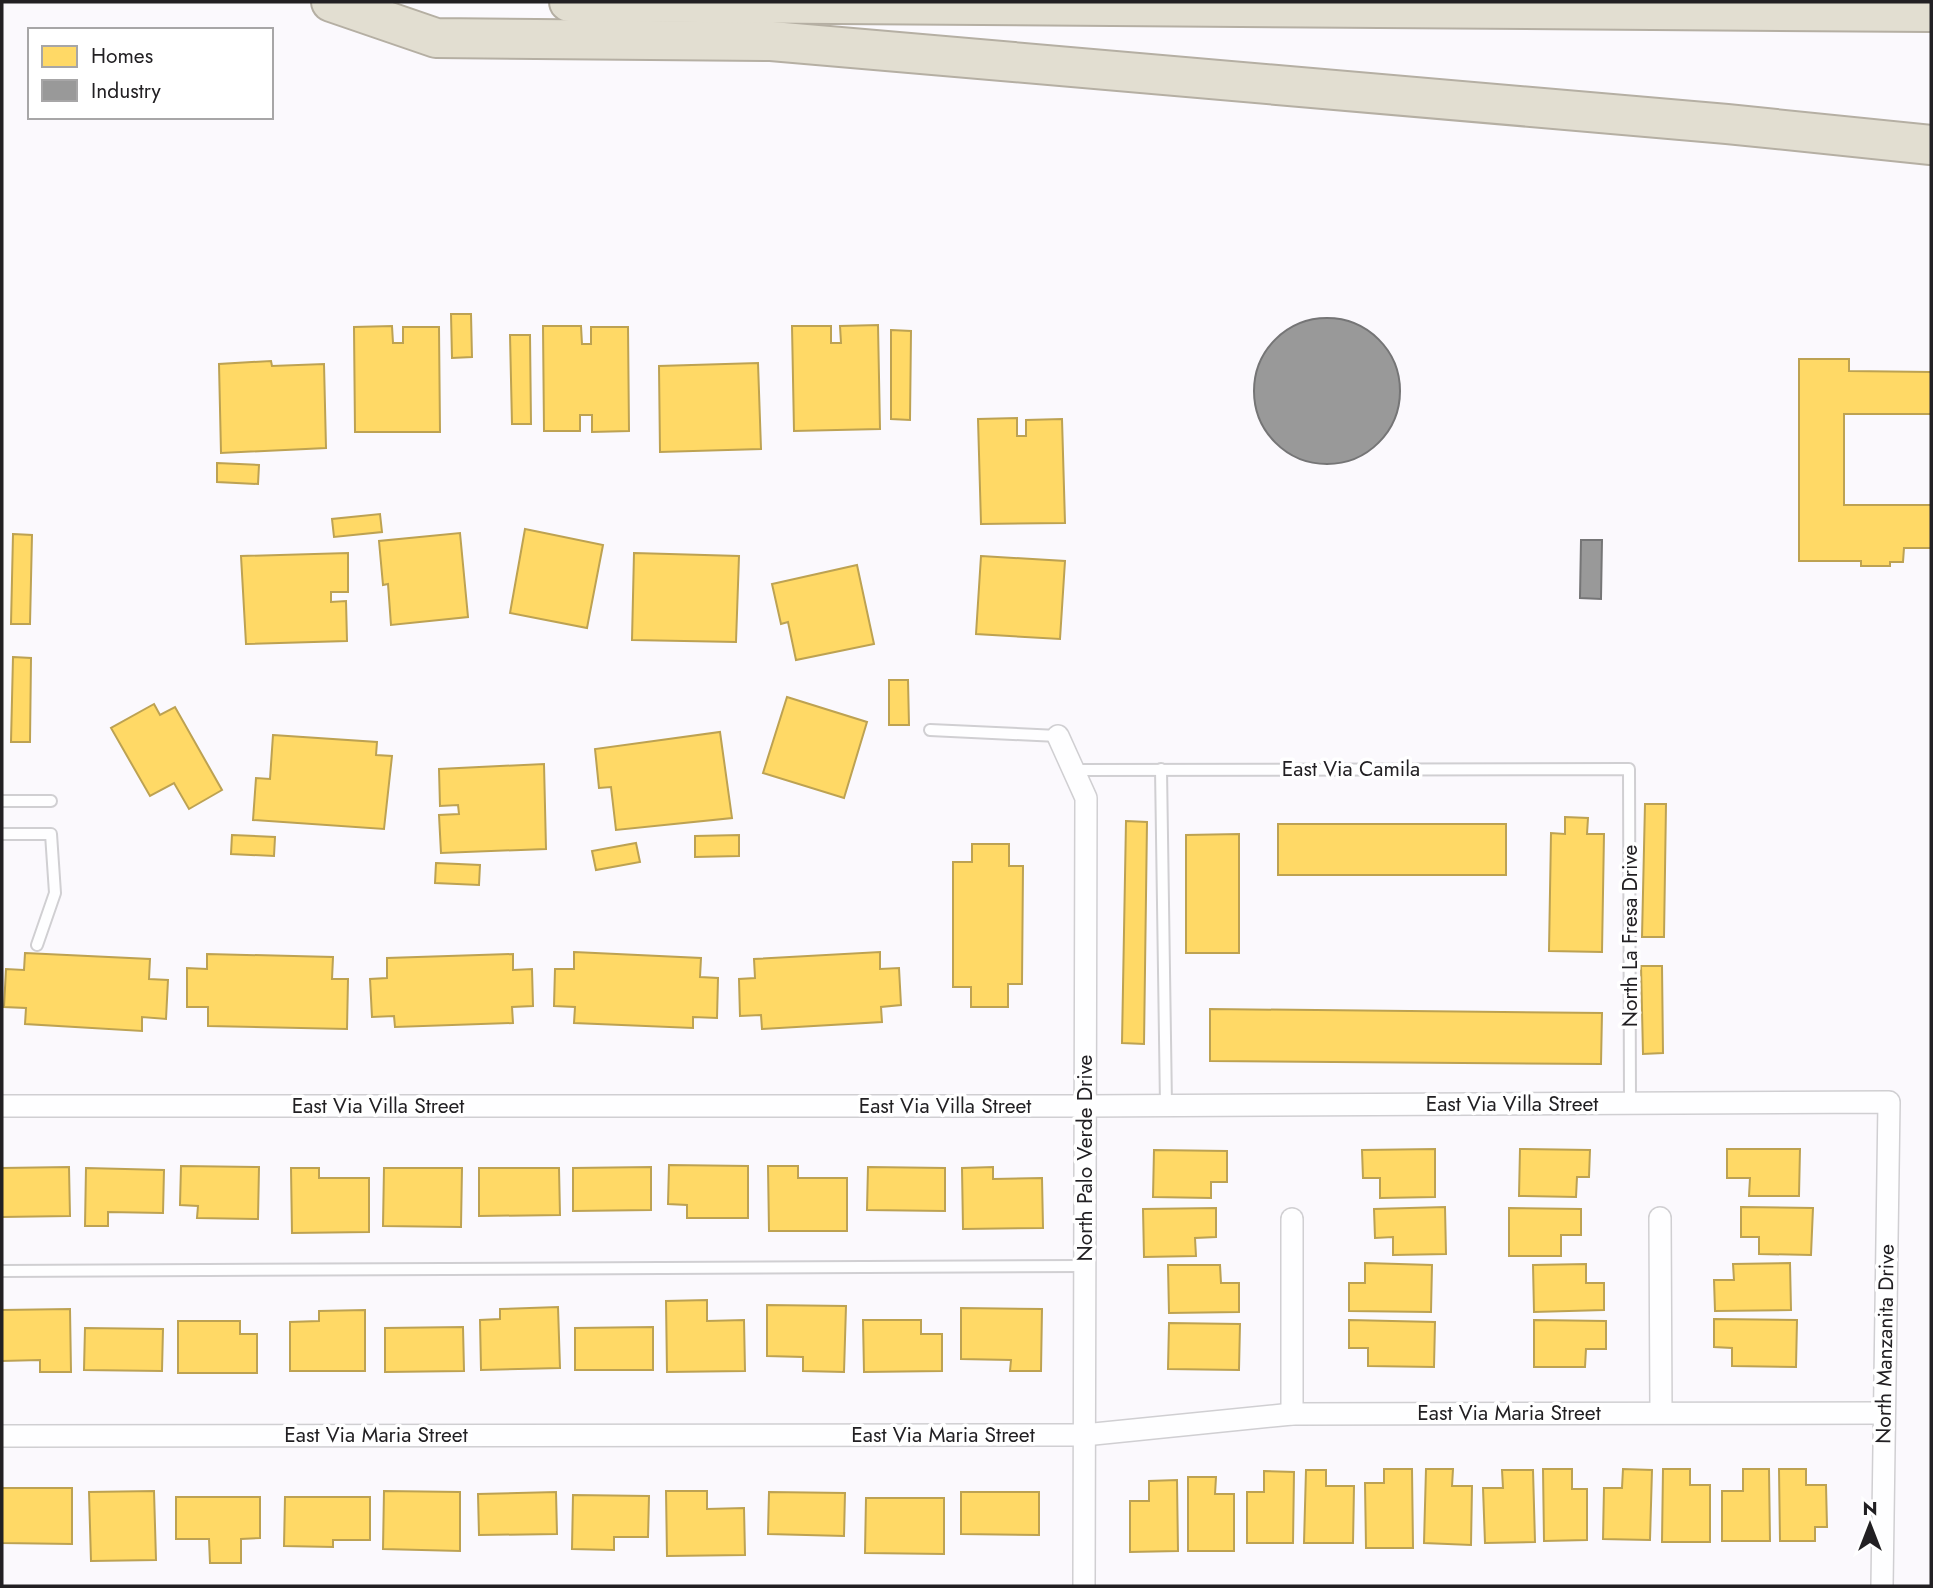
<svg xmlns="http://www.w3.org/2000/svg" width="1933" height="1588" viewBox="0 0 1933 1588" font-family="Jost,sans-serif">
  <style>
    .homes { fill: #ffd966; stroke: #bda252; stroke-width: 2 }
    .industry { fill: #999; stroke: #757576; stroke-width: 2 }
    .lines { fill: none; stroke-linecap: round; stroke-linejoin: round }
    .lane-casing { stroke: #d0cfd2; stroke-width: 14 }
    .street-casing { stroke: #d0cfd2; stroke-width: 24 }
    .highway-casing { stroke: #b5afa3; stroke-width: 42 }
    .lane { stroke: #fefeff; stroke-width: 10 }
    .street { stroke: #fefeff; stroke-width: 21 }
    .highway { stroke: #e2ded1; stroke-width: 38 }
    .labels { text-anchor: middle; dominant-baseline: central; stroke-width: 7; stroke-linejoin: round; paint-order: stroke }
    .street-label { font-size: 21px; fill: #222023; stroke: #fff }
  </style>
  <rect width="100%" height="100%" fill="#fbf9fd"/>
  <!-- homes -->
  <g class="homes">
    <polygon points="451,314 471,314 472,357 452,358"/>
    <polygon points="878,325 880,429 794,431 792,326 831,326 831,343 841,343 840,326"/>
    <polygon points="392,326 393,343 403,343 403,327 439,327 440,432 355,432 354,327"/>
    <polygon points="543,326 581,326 582,344 591,344 591,327 628,327 629,431 592,432 592,415 580,415 580,431 544,431"/>
    <polygon points="891,330 911,331 910,420 891,419"/>
    <polygon points="510,335 530,335 531,424 512,424"/>
    <polygon points="1799,359 1849,359 1849,371 1931,372 1931,414 1844,414 1844,505 1931,505 1931,548 1904,548 1903,562 1890,562 1890,566 1861,566 1861,561 1799,561"/>
    <polygon points="271,361 272,366 324,364 326,448 221,453 219,364"/>
    <polygon points="758,363 761,449 660,452 659,366"/>
    <polygon points="1017,418 1017,436 1026,436 1026,420 1062,419 1065,523 981,524 978,419"/>
    <polygon points="217,463 259,465 258,484 217,482"/>
    <polygon points="380,514 382,532 334,537 332,519"/>
    <polygon points="525,529 603,545 587,628 510,613"/>
    <polygon points="460,533 468,617 391,625 388,584 383,585 379,541"/>
    <polygon points="13,534 32,535 30,624 11,624"/>
    <polygon points="348,553 348,592 331,592 331,602 346,601 347,641 246,644 241,556"/>
    <polygon points="634,553 739,556 736,642 632,640"/>
    <polygon points="981,556 1065,561 1060,639 976,634"/>
    <polygon points="857,565 874,644 796,660 788,622 781,624 772,584"/>
    <polygon points="13,657 31,658 30,742 11,742"/>
    <polygon points="889,680 908,680 909,725 889,725"/>
    <polygon points="787,697 867,722 844,798 763,773"/>
    <polygon points="154,704 160,715 175,707 222,790 189,809 174,783 150,796 111,728"/>
    <polygon points="720,732 732,818 616,830 611,787 599,788 595,749"/>
    <polygon points="273,735 377,742 376,755 392,756 384,829 253,820 256,778 270,779"/>
    <polygon points="544,764 546,849 441,853 439,815 459,814 458,805 440,806 439,769"/>
    <polygon points="1645,804 1666,804 1664,937 1642,937"/>
    <polygon points="1565,817 1588,818 1587,834 1604,834 1602,952 1549,951 1551,833 1565,834"/>
    <polygon points="1126,821 1147,822 1144,1044 1122,1043"/>
    <rect x="1278" y="824" width="228" height="51"/>
    <polygon points="1239,834 1239,953 1186,953 1186,835"/>
    <polygon points="232,835 275,837 274,856 231,854"/>
    <polygon points="739,835 739,856 695,857 695,836"/>
    <polygon points="636,843 640,862 596,870 592,851"/>
    <polygon points="972,844 1009,844 1009,866 1023,866 1022,984 1008,984 1008,1007 971,1007 971,987 953,987 953,862 972,862"/>
    <polygon points="436,863 480,865 479,885 435,883"/>
    <polygon points="574,952 701,958 700,977 718,978 717,1018 693,1017 693,1028 574,1023 575,1007 554,1006 555,969 574,969"/>
    <polygon points="880,952 880,969 899,968 901,1005 881,1007 882,1022 762,1029 761,1015 740,1016 739,979 755,978 754,959"/>
    <polygon points="25,953 150,959 149,979 168,980 166,1019 142,1017 142,1031 25,1024 26,1008 4,1007 6,969 24,970"/>
    <polygon points="207,954 333,957 332,979 348,979 347,1029 208,1026 208,1007 187,1007 187,968 207,969"/>
    <polygon points="513,954 513,970 532,969 533,1006 512,1007 513,1023 395,1027 394,1016 372,1017 370,979 387,978 387,958"/>
    <polygon points="1641,966 1662,966 1663,1053 1643,1054"/>
    <polygon points="1210,1009 1602,1013 1601,1064 1210,1061"/>
    <polygon points="1435,1149 1435,1197 1380,1198 1380,1178 1363,1178 1362,1150"/>
    <polygon points="1520,1149 1590,1150 1589,1177 1577,1177 1576,1197 1519,1196"/>
    <polygon points="1727,1149 1800,1149 1799,1196 1749,1196 1750,1178 1727,1178"/>
    <polygon points="1154,1150 1227,1151 1227,1182 1211,1182 1211,1198 1153,1197"/>
    <polygon points="669,1165 748,1166 748,1218 687,1218 687,1205 668,1204"/>
    <polygon points="181,1166 259,1167 258,1219 197,1218 198,1206 180,1205"/>
    <polygon points="768,1166 798,1166 798,1178 847,1178 847,1231 769,1231"/>
    <polygon points="69,1167 70,1216 2,1217 2,1168"/>
    <polygon points="651,1167 651,1210 573,1211 573,1168"/>
    <polygon points="868,1167 945,1168 945,1211 867,1210"/>
    <polygon points="993,1167 993,1179 1042,1178 1043,1228 963,1229 962,1168"/>
    <polygon points="86,1168 164,1170 163,1213 108,1212 108,1226 85,1226"/>
    <polygon points="291,1168 319,1168 319,1178 369,1178 369,1232 292,1233"/>
    <polygon points="384,1168 462,1168 461,1227 383,1226"/>
    <polygon points="479,1168 559,1168 560,1215 479,1216"/>
    <polygon points="1445,1207 1446,1254 1393,1255 1393,1237 1375,1238 1374,1209"/>
    <polygon points="1741,1207 1813,1208 1811,1255 1759,1254 1759,1237 1741,1237"/>
    <polygon points="1216,1208 1216,1237 1195,1238 1196,1256 1144,1257 1143,1209"/>
    <polygon points="1509,1208 1581,1209 1581,1235 1561,1235 1561,1256 1509,1256"/>
    <polygon points="1365,1263 1432,1265 1431,1312 1349,1311 1349,1283 1365,1283"/>
    <polygon points="1790,1263 1791,1310 1715,1311 1714,1280 1734,1280 1733,1264"/>
    <polygon points="1586,1264 1586,1283 1604,1283 1604,1310 1534,1312 1533,1265"/>
    <polygon points="1168,1265 1220,1265 1221,1283 1239,1283 1239,1312 1169,1313"/>
    <polygon points="707,1300 707,1321 744,1320 745,1371 667,1372 666,1301"/>
    <polygon points="767,1305 846,1306 844,1372 803,1371 803,1357 767,1356"/>
    <polygon points="558,1307 560,1368 481,1370 480,1320 500,1319 500,1309"/>
    <polygon points="961,1308 1042,1309 1041,1371 1010,1371 1011,1360 961,1359"/>
    <polygon points="70,1309 71,1372 40,1372 40,1360 2,1361 2,1310"/>
    <polygon points="365,1310 365,1371 290,1371 290,1322 319,1321 319,1311"/>
    <polygon points="1714,1319 1797,1320 1796,1367 1732,1366 1732,1348 1714,1347"/>
    <polygon points="863,1320 921,1320 921,1334 942,1334 942,1371 864,1372"/>
    <polygon points="1349,1320 1435,1322 1434,1367 1368,1366 1368,1348 1349,1348"/>
    <polygon points="1534,1320 1606,1321 1606,1349 1586,1349 1585,1367 1534,1367"/>
    <polygon points="178,1321 240,1321 240,1334 257,1334 257,1373 178,1373"/>
    <polygon points="1169,1323 1240,1324 1239,1370 1168,1369"/>
    <polygon points="463,1327 464,1371 385,1372 385,1328"/>
    <polygon points="653,1327 653,1370 575,1370 575,1328"/>
    <polygon points="85,1328 163,1329 162,1371 84,1370"/>
    <polygon points="1384,1469 1412,1469 1413,1548 1366,1548 1365,1483 1384,1483"/>
    <polygon points="1426,1469 1453,1469 1452,1486 1472,1486 1471,1545 1424,1543"/>
    <polygon points="1543,1469 1572,1469 1572,1489 1587,1489 1587,1540 1544,1541"/>
    <polygon points="1623,1469 1652,1470 1650,1540 1603,1539 1604,1488 1622,1488"/>
    <polygon points="1663,1469 1690,1469 1690,1485 1710,1485 1710,1542 1662,1542"/>
    <polygon points="1743,1469 1769,1469 1770,1541 1722,1541 1722,1491 1743,1491"/>
    <polygon points="1779,1469 1806,1469 1806,1485 1826,1485 1827,1527 1815,1527 1815,1541 1780,1541"/>
    <polygon points="1306,1470 1326,1470 1326,1486 1354,1486 1353,1543 1304,1543"/>
    <polygon points="1502,1470 1533,1470 1535,1542 1485,1543 1483,1488 1503,1488"/>
    <polygon points="1264,1471 1294,1472 1293,1543 1247,1543 1247,1492 1264,1492"/>
    <polygon points="1188,1477 1216,1477 1215,1494 1234,1494 1234,1551 1188,1551"/>
    <polygon points="1177,1480 1178,1551 1130,1552 1130,1501 1149,1501 1149,1481"/>
    <polygon points="2,1488 72,1488 72,1544 2,1543"/>
    <polygon points="154,1491 156,1560 91,1561 89,1492"/>
    <polygon points="384,1491 460,1492 460,1551 383,1549"/>
    <polygon points="666,1491 707,1491 707,1509 744,1508 745,1555 667,1556"/>
    <polygon points="556,1492 557,1534 479,1535 478,1494"/>
    <polygon points="769,1492 845,1493 844,1536 768,1534"/>
    <polygon points="961,1492 1039,1492 1039,1535 961,1534"/>
    <polygon points="573,1495 649,1496 648,1537 614,1537 614,1550 572,1549"/>
    <polygon points="176,1497 260,1497 260,1538 241,1539 241,1563 210,1563 209,1539 176,1539"/>
    <polygon points="285,1497 370,1497 370,1540 333,1540 333,1547 284,1546"/>
    <polygon points="866,1498 944,1498 944,1554 865,1553"/>
  </g>
  <!-- industry -->
  <g class="industry">
    <circle cx="1327" cy="391" r="73"/>
    <polygon points="1581,540 1602,540 1601,599 1580,598"/>
  </g>
  <g class="lines">
    <defs>
      <g id="lane">
        <polyline points="930,730 1058,736"/>
        <polyline points="1161,769 1166,1105"/>
        <polyline points="1073,770 1629,769 1630,1103"/>
        <polyline points="2,801 51,801"/>
        <polyline points="2,834 51,834 55,893 37,945"/>
        <polyline points="2,1271 1085,1266"/>
      </g>
      <g id="street">
        <polyline points="1058,736 1086,798 1084,1586"/>
        <polyline points="2,1106 1085,1106 1889,1102 1882,1586"/>
        <polyline points="1660,1218 1661,1412"/>
        <polyline points="1292,1219 1292,1414"/>
        <polyline points="2,1436 1084,1435 1292,1414 1884,1413"/>
      </g>
      <g id="highway">
        <polyline points="331,2 436,38 771,41 1727,124 1931,145"/>
        <polyline points="569,2 1931,12"/>
      </g>
    </defs>
    <!-- lane casing -->
    <use href="#lane" class="lane-casing"/>
    <!-- street casing -->
    <use href="#street" class="street-casing"/>
    <!-- highway casing -->
    <use href="#highway" class="highway-casing"/>
    <!-- lane -->
    <use href="#lane" class="lane"/>
    <!-- street -->
    <use href="#street" class="street"/>
    <!-- highway -->
    <use href="#highway" class="highway"/>
  </g>
  <g class="labels">
    <!-- street labels -->
    <g class="street-label">
      <text x="1351" y="769">East Via Camila</text>
      <text transform="translate(1630 936) rotate(-90)">North La Fresa Drive</text>
      <text x="1512" y="1104">East Via Villa Street</text>
      <text x="378" y="1106">East Via Villa Street</text>
      <text x="945" y="1106">East Via Villa Street</text>
      <text transform="translate(1085 1158) rotate(-90)">North Palo Verde Drive</text>
      <text transform="translate(1885 1344) rotate(-89)">North Manzanita Drive</text>
      <text x="1509" y="1413">East Via Maria Street</text>
      <text x="376" y="1435">East Via Maria Street</text>
      <text x="943" y="1435">East Via Maria Street</text>
    </g>
  </g>
  <!-- border -->
  <rect width="1933" height="1588" fill="none" stroke="#222023" stroke-width="7"/>
  <!-- legend -->
  <rect x="28" y="28" width="245" height="91" fill="#ffffff" stroke="#a7a6a7" stroke-width="2"/>
  <rect x="42" y="46" width="35" height="21" fill="#ffd966" stroke="#a7a6a7" stroke-width="2"/>
  <text x="91" y="63" font-size="21" fill="#222023">Homes</text>
  <rect x="42" y="80" width="35" height="21" fill="#999999" stroke="#a7a6a7" stroke-width="2"/>
  <text x="91" y="98" font-size="21" fill="#222023">Industry</text>
  <!-- north arrow -->
  <g transform="translate(1870 1525)" stroke="#ffffff" stroke-width="5" paint-order="stroke">
  <path d="M0-5L12 26L0 18L-12 26Z" fill="#222023"/>
  <text y="-10" font-size="19" font-weight="bold" text-anchor="middle" fill="#222023">N</text>
  </g>
</svg>
